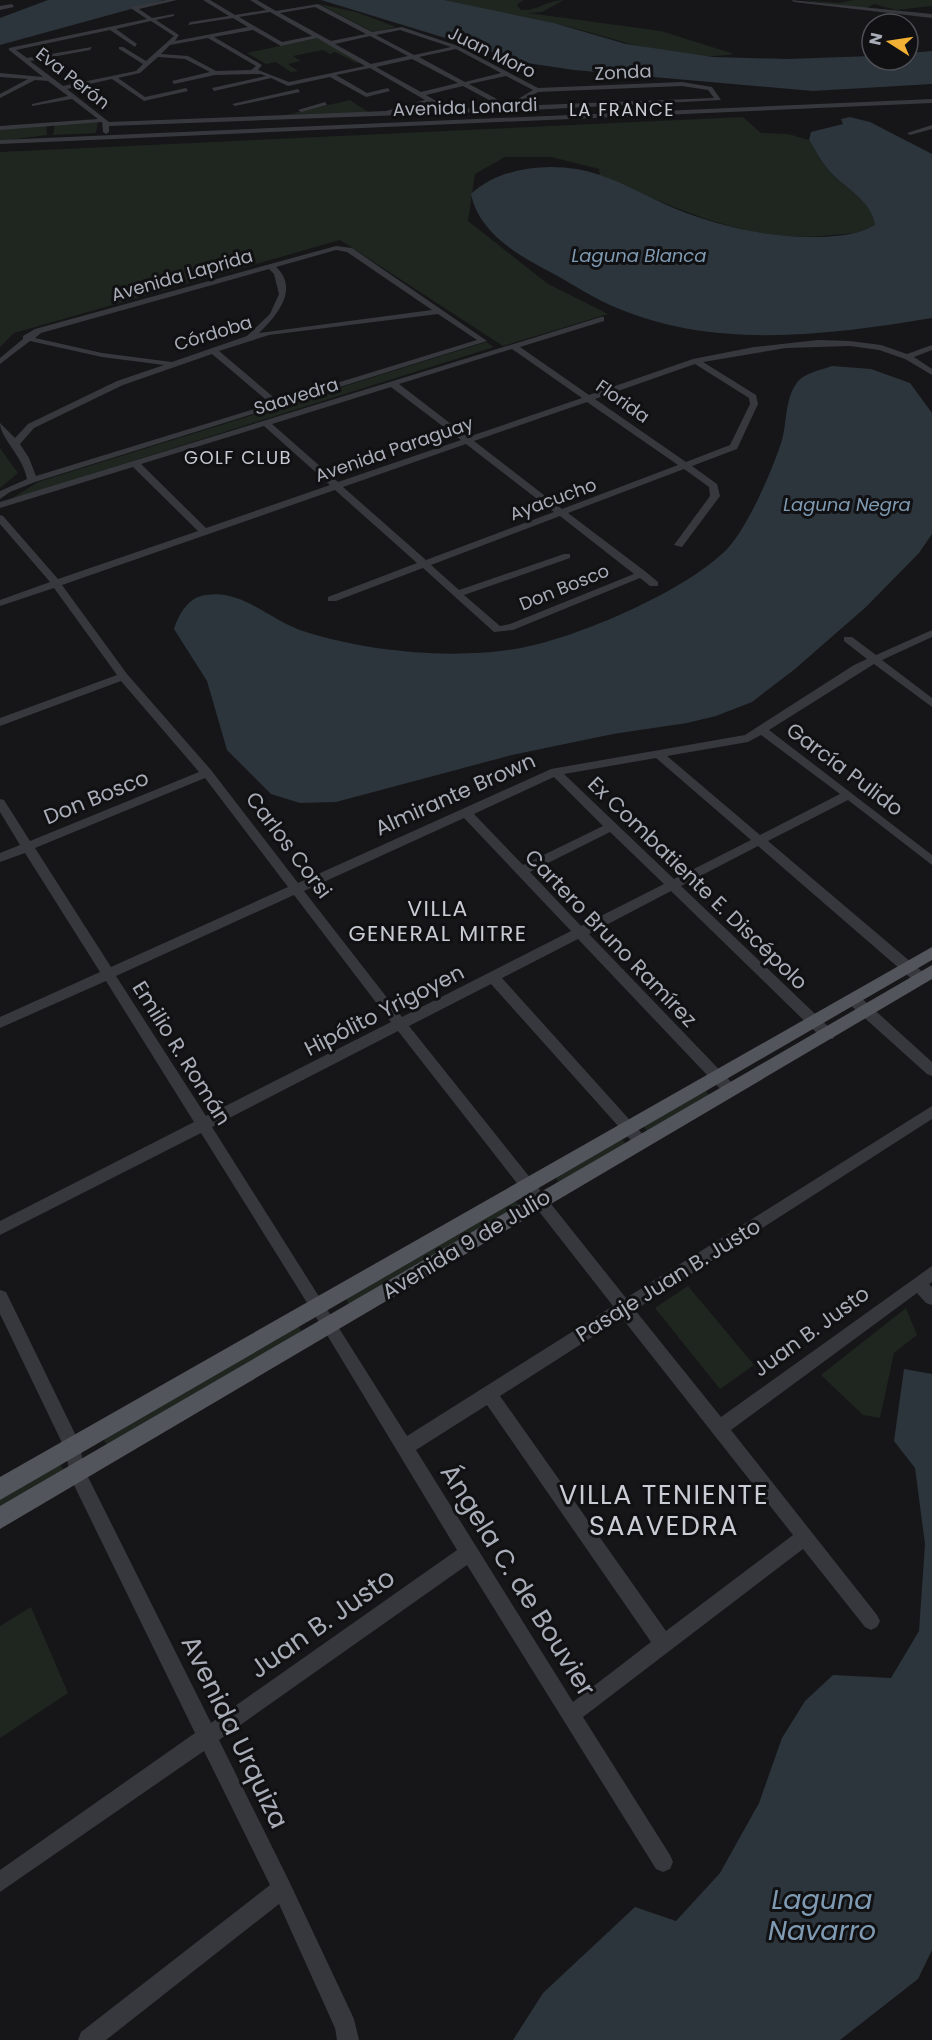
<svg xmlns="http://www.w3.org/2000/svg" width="932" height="2040" viewBox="0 0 932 2040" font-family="Poppins,sans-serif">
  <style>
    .green { fill: #1e261f }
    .water { fill: #2c353c }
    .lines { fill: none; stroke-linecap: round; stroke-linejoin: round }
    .minor { fill: #37383d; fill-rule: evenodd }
    .major { fill: #53555c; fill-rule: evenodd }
    .labels { text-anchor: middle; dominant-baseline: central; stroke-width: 6; stroke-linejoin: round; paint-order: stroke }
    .far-street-label { font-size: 18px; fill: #a8adb8; stroke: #111113 }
    .far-neighbourhood-label { font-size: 18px; letter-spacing: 1.5px; fill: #c9ccd4; stroke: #111113 }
    .far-water-label { font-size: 18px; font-style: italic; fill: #7f9bb3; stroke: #111113 }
    .street-label { font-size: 21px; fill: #a8adb8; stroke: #111113 }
    .neighbourhood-label { font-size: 22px; letter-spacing: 1.5px; fill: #c9ccd4; stroke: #111113 }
    .near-street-label { font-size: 26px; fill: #a8adb8; stroke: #111113 }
    .near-neighbourhood-label { font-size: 27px; letter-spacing: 1.5px; fill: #c9ccd4; stroke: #111113 }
    .near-water-label { font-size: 27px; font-style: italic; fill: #7f9bb3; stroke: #111113 }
  </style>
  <rect width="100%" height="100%" fill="#161618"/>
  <!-- green -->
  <g class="green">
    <path d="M444,0H523L517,5L521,10C537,11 548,0 564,0L542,12L528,13L661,31L734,54C673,64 612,36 553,23C517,15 481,9 444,0Z"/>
    <polygon points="801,0 839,3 853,0 932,0 932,6 896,10 874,4 866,9"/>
    <polygon points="319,4 356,12 396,27 373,32"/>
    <polygon points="317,38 363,62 356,63 335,52 330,54 323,50 293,56 301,61 288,64 298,71 291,72 276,62 266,64 247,53"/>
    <polygon points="350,100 368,112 286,115"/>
    <path d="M743,117L761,133L788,134L809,140C815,149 820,160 827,168C842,187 871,199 876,225C861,233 848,234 832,235C748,245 674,207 600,175L599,169L551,157H505L475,174L468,221L548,284L608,314L503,346L340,240L14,333L0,347V152Z"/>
    <polygon points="98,122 96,133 53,135 55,124"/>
    <polygon points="46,125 47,135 0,141 0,129"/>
    <polygon points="486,342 494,347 9,500 38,482"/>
    <polygon points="0,448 18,473 0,488"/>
    <polygon points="705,1090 710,1096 648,1132 643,1126"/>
    <polygon points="620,1137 625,1143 559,1182 554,1176"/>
    <polygon points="514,1199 519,1206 349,1305 345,1297"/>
    <polygon points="688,1286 754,1365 720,1389 655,1308"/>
    <polygon points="906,1308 917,1335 894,1353 880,1418 863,1415 821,1375"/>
    <polygon points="297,1324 302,1332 107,1446 103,1438"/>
    <polygon points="60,1463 64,1471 0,1509 0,1498"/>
    <polygon points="31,1607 68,1693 0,1738 0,1626"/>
  </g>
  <!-- water -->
  <g class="water">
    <polygon points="48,0 164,0 0,45 0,18"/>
    <polygon points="321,0 444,0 554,23 626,44 713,57 787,59 872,56 872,60 908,60 908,53 932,51 932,84 813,91 574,70 527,63"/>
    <path d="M850,117L870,122L932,154V318C829,335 716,350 617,308C595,299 574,285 552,273C519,256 479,233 471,194C503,164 560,161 600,175C626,184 650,198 676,209C719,226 762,236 809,237C831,237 856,236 875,225C872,200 842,187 827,168C820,160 815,149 809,140L811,132L843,124L841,119Z"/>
    <path d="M832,366L871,369L910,383L932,413V534L919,553L866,607L795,669L752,702L716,716L687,723L613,734L512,755L336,802L300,803L271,794L227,750L207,681L174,629C179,614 188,597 206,595C244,589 271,622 306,632C369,652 455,660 521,648C578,637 681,593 724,552C746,532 773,469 782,440C787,422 785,400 796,384C803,373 821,370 832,366Z"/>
    <polygon points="904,1369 932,1374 932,1950 918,1979 840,2040 513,2040 543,1993 635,1907 676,1921 720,1873 759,1803 782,1738 805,1701 833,1675 891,1678 919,1631 925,1544 915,1468 894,1441"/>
  </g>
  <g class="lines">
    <!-- minor -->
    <g class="minor">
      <path d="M166,0H177L139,9L152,18L174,14V16L156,20L179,35L175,41L248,27L233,18L188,25L190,22L229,16L203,0H210L235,15L266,10L250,0H257L276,11L318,4L372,32L402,27L458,46L538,88L682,82L712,87L721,100L511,111L109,126V132L106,134L103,132L102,122L0,130V126L98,119L72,99L32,106V104L68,96L48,81L35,80L0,98V94L28,79L0,77V73L43,77L9,50V48L147,19L132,9V7ZM315,7L366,34L331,41L280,13ZM270,12L312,36L282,42L239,17ZM151,21L174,36L146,61L123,47H119V49L143,64L136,71L63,86L30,61L90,50L92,47L27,58L16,50L110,30L135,47L137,44L116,29ZM253,30L281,46L317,38L365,66L289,82L258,70L262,65L214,37ZM400,30L451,47L414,55L376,35ZM370,36L408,56L371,64L335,44ZM208,38L256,66L251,70L216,71L188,56L161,54L170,45ZM456,49L501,73L465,82L419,57ZM158,57L185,59L210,72L172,81L174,84L215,75L261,74L266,76L212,88L214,91L271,78L288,86L330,77L366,97L390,91L388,88L367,93L336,75L370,68L425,100L386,111L109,122L67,89L112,79L144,101L188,91L186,88L145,97L118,78L140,73ZM412,59L458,83L421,92L376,67ZM506,76L533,90L508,105L469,84ZM463,86L502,107L401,111L430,102L436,103V101L426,95ZM682,86L708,90L714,98L514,106L538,92Z"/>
      <polygon points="791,0 932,14 932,18 794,2"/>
      <polygon points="12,4 14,7 0,10 0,6"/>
      <polygon points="298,89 300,92 235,106 232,104"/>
      <polygon points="932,99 932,103 0,144 0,140"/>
      <polygon points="325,102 327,105 301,112 298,110"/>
      <polygon points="932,125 932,129 910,135 907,133"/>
      <path d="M336,246L352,248L487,341L35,482L10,492L0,499V491L27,479C23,456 0,438 0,423L15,438L28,424L117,381L164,365L102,357L30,341L0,364V358L23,339V336L35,329ZM336,250L347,252L432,310L259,333C276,317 300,289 276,267ZM269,269L274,274L279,294L270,314L247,336L172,362L102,353L35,338L41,333ZM438,314L477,340L278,401L219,351L269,335ZM212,354L271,404L36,476L29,458L20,444L34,428L123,385Z"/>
      <path d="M601,317H604V321L520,347L589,395L693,359L754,347L818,340L850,341L881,345L907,354L932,345V350L914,357L932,369V375L905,359L879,350L850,346L786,348L703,362L756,395L758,404L737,449L692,466L717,484L720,496L682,547L674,545L710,496L709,487L684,469L568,513L646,572L658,582V586H650L640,578L513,630L494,632L423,568L336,601H328V597L417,563L335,490L62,585L127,674L211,770L298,883L551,769L745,735L854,665L867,659L844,641V637H852L876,655L932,630V637L882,660L932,698V707L874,664L769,730L932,855V865L848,800L768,841L925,974L927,978L925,982H915L758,846L681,886L833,1031L835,1035L833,1039H823L671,891L589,934L735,1086L737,1090L735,1094L730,1096L725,1094L578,939L502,978L646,1138L648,1142L646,1146L641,1148L636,1146L491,984L409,1026L626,1298L932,1106V1119L635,1310L721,1417L932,1266V1282L929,1284L932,1287V1305L926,1303L917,1293L731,1430L877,1615L880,1621L877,1627L871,1630L865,1627L803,1549L583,1717L670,1855L673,1862L670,1869L663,1872L656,1869L467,1565L219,1740L289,1881L354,2019L359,2040H337L335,2028L279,1904L106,2040H78L81,2032L270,1885L204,1751L0,1892V1870L195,1733L71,1479L65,1449L0,1314V1290L6,1292L79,1442L85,1471L211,1723L457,1550L324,1330L201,1133L0,1235V1221L194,1122L106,981L0,1028V1017L100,972L25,853L0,862V853L20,845L0,812V799L4,800L30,841L199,772L121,681L0,726V718L117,675L54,588L0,606V600L50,582L0,524V515L3,516L58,579L198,531L133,467L0,508V502ZM512,349L582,398L468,437L399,384ZM695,364L749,398L750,404L730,445L686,462L595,399ZM391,387L461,440L338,482L272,424ZM587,402L678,465L562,509L474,441ZM264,426L330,485L206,528L141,464ZM466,444L554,512L426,560L343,487ZM560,516L634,574L510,624L500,626L464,595L570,558V554H564L459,590L431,565ZM761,735L840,794L760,835L667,756L748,742ZM656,758L751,840L674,879L564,774ZM554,777L603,826L523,865L474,814ZM205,778L288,887L111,967L35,848ZM464,818L571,931L402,1017L304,891ZM610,832L664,884L581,926L530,872ZM294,895L391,1022L206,1116L116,976ZM398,1031L613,1306L407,1436L212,1127ZM622,1318L793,1535L666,1631L500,1396ZM487,1405L651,1642L573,1702L416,1450Z"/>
      <polygon points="853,994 858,995 932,1062 932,1076 927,1074 848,1003 846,999 848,995"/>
    </g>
    <!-- major -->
    <g class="major">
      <polygon points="932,947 932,960 0,1500 0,1477"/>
      <polygon points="932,965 932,979 0,1529 0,1506"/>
    </g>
  </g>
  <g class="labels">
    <!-- far-street labels -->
    <g class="far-street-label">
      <text transform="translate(492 52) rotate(26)">Juan Moro</text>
      <text transform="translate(623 72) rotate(-3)">Zonda</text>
      <text transform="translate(73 78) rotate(38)">Eva Perón</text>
      <text transform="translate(465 107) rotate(-2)">Avenida Lonardi</text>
      <text transform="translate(182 275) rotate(-16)">Avenida Laprida</text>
      <text transform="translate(213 333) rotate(-17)">Córdoba</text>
      <text transform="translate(296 396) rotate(-17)">Saavedra</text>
      <text transform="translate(623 401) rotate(35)">Florida</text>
      <text transform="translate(394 449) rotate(-19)">Avenida Paraguay</text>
      <text transform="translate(553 499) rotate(-20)">Ayacucho</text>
      <text transform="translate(564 587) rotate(-22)">Don Bosco</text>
    </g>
    <!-- far-neighbourhood labels -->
    <g class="far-neighbourhood-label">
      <text x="622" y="109">LA FRANCE</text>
      <text x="238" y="457">GOLF CLUB</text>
    </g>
    <!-- far-water labels -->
    <g class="far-water-label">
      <text x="639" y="255">Laguna Blanca</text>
      <text x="847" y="504">Laguna Negra</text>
    </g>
    <!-- street labels -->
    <g class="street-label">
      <text transform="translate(845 769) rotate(37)">García Pulido</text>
      <text transform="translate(455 794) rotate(-24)">Almirante Brown</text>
      <text transform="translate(96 797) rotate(-22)">Don Bosco</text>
      <text transform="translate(289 845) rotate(53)">Carlos Corsi</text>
      <text transform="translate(698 883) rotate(44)">Ex Combatiente E. Discépolo</text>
      <text transform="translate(611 938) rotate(46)">Cartero Bruno Ramírez</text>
      <text transform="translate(384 1010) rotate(-27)">Hipólito Yrigoyen</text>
      <text transform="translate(182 1053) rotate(58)">Emilio R. Román</text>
      <text transform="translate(466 1244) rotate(-31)">Avenida 9 de Julio</text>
      <text transform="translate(668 1280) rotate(-32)">Pasaje Juan B. Justo</text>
      <text transform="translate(811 1331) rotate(-36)">Juan B. Justo</text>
    </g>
    <!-- neighbourhood labels -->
    <g class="neighbourhood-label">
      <text x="438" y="908">VILLA<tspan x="438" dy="25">GENERAL MITRE</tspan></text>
    </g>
    <!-- near-street labels -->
    <g class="near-street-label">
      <text transform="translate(518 1580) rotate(58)">Ángela C. de Bouvier</text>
      <text transform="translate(322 1623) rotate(-35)">Juan B. Justo</text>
      <text transform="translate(235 1732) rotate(64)">Avenida Urquiza</text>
    </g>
    <!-- near-neighbourhood labels -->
    <g class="near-neighbourhood-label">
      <text x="664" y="1494">VILLA TENIENTE<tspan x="664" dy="31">SAAVEDRA</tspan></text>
    </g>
    <!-- near-water labels -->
    <g class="near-water-label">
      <text x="822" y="1899">Laguna<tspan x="822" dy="31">Navarro</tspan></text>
    </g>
  </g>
  <!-- north arrow -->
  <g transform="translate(890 42) rotate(282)"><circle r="28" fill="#111113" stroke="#4d4f55" stroke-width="1.5"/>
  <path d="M0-4.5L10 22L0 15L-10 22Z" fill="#f2b134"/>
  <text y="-9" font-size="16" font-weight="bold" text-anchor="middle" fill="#a8adb8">N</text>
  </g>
</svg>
